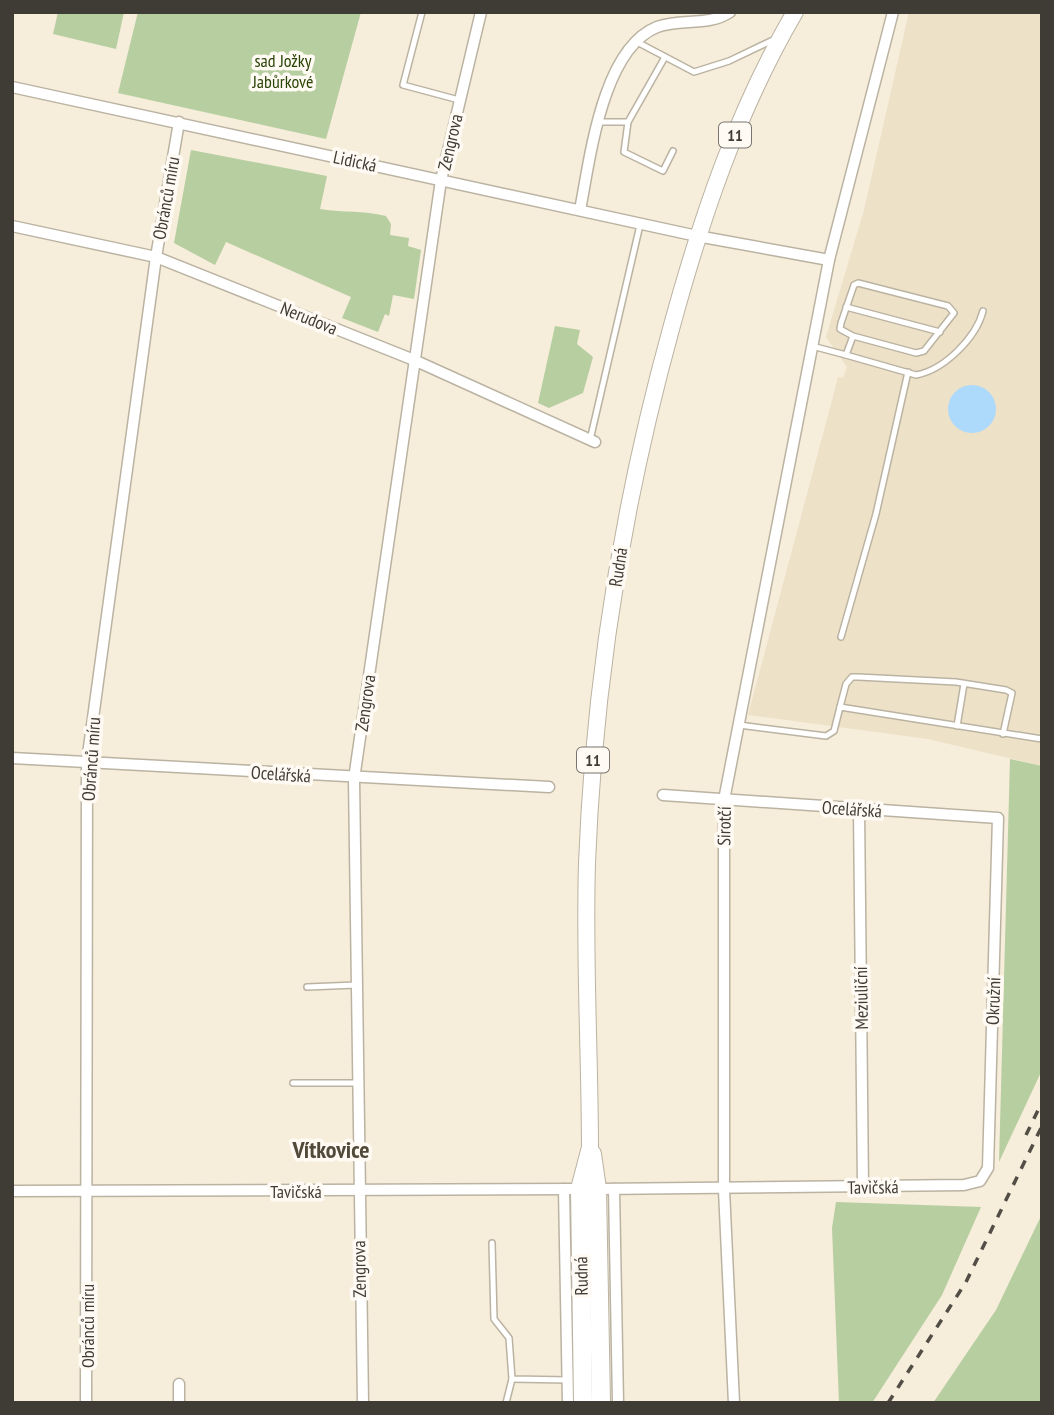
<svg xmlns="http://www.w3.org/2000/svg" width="1054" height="1415" viewBox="0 0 1054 1415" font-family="'PT Sans Narrow',sans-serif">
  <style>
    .built { fill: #ede1c8 }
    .green { fill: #b6cea0 }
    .water { fill: #add9fb }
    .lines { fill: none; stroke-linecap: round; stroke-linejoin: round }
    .service-casing { stroke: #bbb3a2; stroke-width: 8 }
    .minor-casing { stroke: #bbb3a2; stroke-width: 13 }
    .primary-casing { stroke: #bbb3a2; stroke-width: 18 }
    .trunk-casing { stroke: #bbb3a2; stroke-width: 20 }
    .service { stroke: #fff; stroke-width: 5 }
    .minor { stroke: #fff; stroke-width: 10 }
    .primary { stroke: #fff; stroke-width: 16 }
    .trunk { stroke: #fff; stroke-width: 18 }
    .rail { stroke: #524e46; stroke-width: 3.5; stroke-dasharray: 9 9; stroke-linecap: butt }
    .labels { text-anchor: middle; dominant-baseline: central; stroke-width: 7; stroke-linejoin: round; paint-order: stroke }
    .shield { fill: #fffbf4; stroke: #79756e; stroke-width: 2 }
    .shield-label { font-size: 16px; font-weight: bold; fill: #3f3c35 }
    .park-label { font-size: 18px; fill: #2a4406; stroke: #fffbf4 }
    .street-label { font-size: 18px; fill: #3f3c35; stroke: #fffbf4 }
    .district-label { font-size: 24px; font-weight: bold; fill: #514a3b; stroke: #fffbf4 }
  </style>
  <rect width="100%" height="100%" fill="#f6eddb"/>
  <!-- built -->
  <polygon class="built" points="909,12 1042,12 1042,766 928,739 748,715 835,389 838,377 843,378 847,367 826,337 864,210"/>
  <!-- green -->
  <g class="green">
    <polygon points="58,12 124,12 116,49 53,34"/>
    <polygon points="138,12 361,12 326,139 118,93"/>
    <path d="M191,150L327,176L320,209C345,213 362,210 386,216L391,224L390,235L409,238L408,246L421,250L414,299L393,295L389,316L385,314L378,332L342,318L351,297L226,242L215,265L174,243Z"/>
    <polygon points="555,326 580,330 577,344 593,357 583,393 549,408 538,403"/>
    <polygon points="1010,759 1042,766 1042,1070 999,1162"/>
    <polygon points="836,1202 981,1207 942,1295 872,1403 839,1403 832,1228"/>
    <polygon points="1042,1214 1042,1403 933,1403 996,1310"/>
  </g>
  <!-- water -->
  <circle class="water" cx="972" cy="409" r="24"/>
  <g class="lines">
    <defs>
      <g id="service">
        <polyline points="422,12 403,85 459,100"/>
        <polyline points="637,42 694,72 729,61 775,39"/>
        <polyline points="598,122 628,122 665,57"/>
        <polyline points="628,122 624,152 663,171 673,151"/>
        <polyline points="846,307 940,332"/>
        <polyline points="812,346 846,355 853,336 916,353 924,351 954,313 948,306 858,283 854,285 841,323 840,329 853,336"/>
        <path d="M846,355L916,375C944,370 976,338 983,311"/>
        <polyline points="590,440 640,225"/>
        <polyline points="841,637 876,514 908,372"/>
        <polyline points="840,707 846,684 852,677 858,677 956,682 1006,690 1012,693 1003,734"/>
        <polyline points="739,725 826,736 834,731 840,707 1042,739"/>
        <polyline points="957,726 964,684"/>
        <polyline points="307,987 356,985"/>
        <polyline points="293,1083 357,1083"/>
        <polyline points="492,1243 494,1319 509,1338 512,1379 568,1380"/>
        <polyline points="506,1403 512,1379"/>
      </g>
      <g id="minor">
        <polyline points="12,87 697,236 829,260"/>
        <path d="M580,210C590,159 602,49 657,27C681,18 708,27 730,12"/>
        <polyline points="12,226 156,257 414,360 595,442"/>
        <polyline points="12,758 549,787"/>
        <polyline points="859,809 863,1187"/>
        <polyline points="564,1189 568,1403"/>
        <polyline points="597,1189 964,1185 980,1181 988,1168 998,818 663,795"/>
        <polyline points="614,1189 618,1403"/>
        <polyline points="12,1191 580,1189"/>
        <polyline points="86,1403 87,762 156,257 179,122"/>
        <polyline points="179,1403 179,1384"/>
        <polyline points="363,1403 354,779 441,180 481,12"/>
        <polyline points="734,1403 724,1190 724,800 829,260 893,12"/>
      </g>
      <path id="primary" d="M590,1151C590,1055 584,959 587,863C594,682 623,503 671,329C701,219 737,111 795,12"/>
      <g id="trunk">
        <polyline points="592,1154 597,1189 601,1403"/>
        <polyline points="583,1403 580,1189 590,1151"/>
      </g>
    </defs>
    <!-- service casing -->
    <use href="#service" class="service-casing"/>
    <!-- minor casing -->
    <use href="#minor" class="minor-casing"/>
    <!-- primary casing -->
    <use href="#primary" class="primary-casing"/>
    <!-- trunk casing -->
    <use href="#trunk" class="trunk-casing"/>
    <!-- service -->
    <use href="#service" class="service"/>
    <!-- minor -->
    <use href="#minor" class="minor"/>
    <!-- primary -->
    <use href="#primary" class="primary"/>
    <!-- trunk -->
    <use href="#trunk" class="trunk"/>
    <!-- rail -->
    <g class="rail">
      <polyline points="1026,1135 1042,1102"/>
      <polyline points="888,1403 966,1282 1042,1126"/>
    </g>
  </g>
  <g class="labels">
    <!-- shield labels -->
    <g class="shield">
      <rect x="719" y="122.5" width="32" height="25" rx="5"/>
      <rect x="577" y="747.5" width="32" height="25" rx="5"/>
    </g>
    <g class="shield-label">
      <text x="735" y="135">11</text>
      <text x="593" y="760">11</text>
    </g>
    <!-- park labels -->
    <g class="park-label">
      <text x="283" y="60">sad Jožky<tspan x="283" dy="21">Jabůrkové</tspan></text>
    </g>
    <!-- street labels -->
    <g class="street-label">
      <text transform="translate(450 142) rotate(-77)">Zengrova</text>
      <text transform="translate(355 161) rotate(12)">Lidická</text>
      <text transform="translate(166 198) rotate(-80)">Obránců míru</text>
      <text transform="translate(309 318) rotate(22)">Nerudova</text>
      <text transform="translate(618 567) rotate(-81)">Rudná</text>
      <text transform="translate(365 703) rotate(-82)">Zengrova</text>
      <text transform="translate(91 759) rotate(-86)">Obránců míru</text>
      <text transform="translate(281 774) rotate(4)">Ocelářská</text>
      <text transform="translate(852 809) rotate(4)">Ocelářská</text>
      <text transform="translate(724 826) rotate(-89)">Sirotčí</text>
      <text transform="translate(861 998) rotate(-91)">Meziuliční</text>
      <text transform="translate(993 1001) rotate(-88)">Okružní</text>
      <text transform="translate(873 1187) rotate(-1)">Tavičská</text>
      <text x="296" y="1191">Tavičská</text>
      <text transform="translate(359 1269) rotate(-91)">Zengrova</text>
      <text transform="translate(581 1276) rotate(-91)">Rudná</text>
      <text transform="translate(87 1326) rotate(-90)">Obránců míru</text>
    </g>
    <!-- district labels -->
    <g class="district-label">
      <text x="331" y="1149">Vítkovice</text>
    </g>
  </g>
  <!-- border -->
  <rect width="1054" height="1415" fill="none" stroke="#3f3c35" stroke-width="28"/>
</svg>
